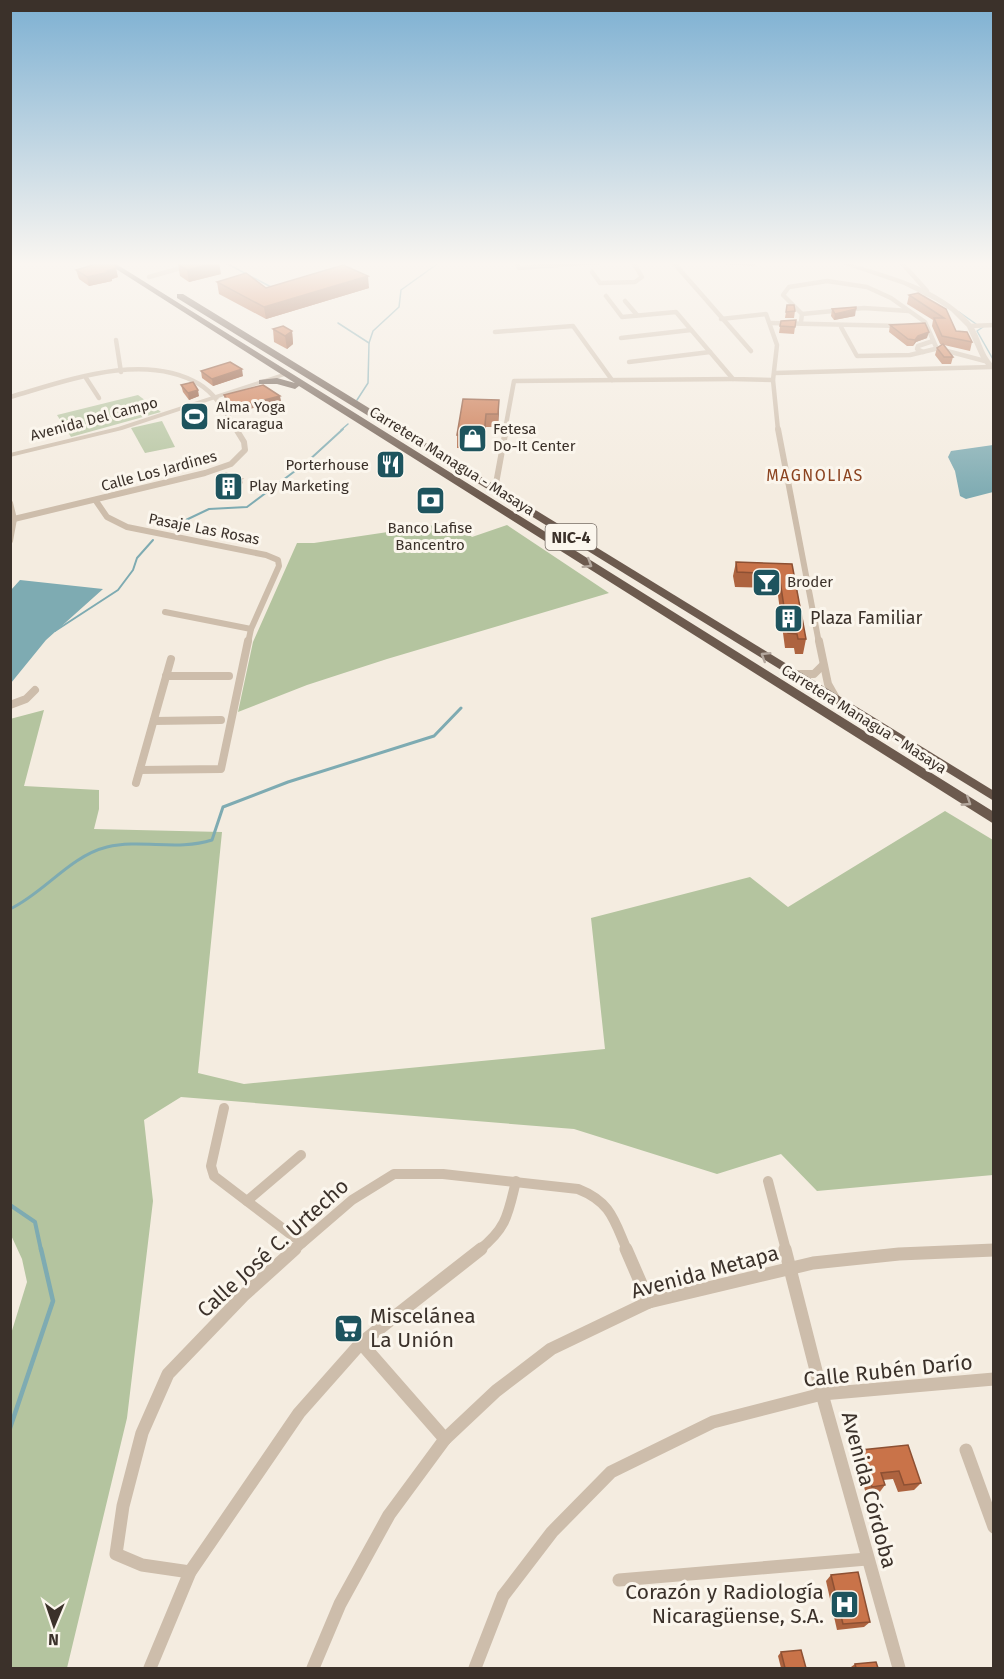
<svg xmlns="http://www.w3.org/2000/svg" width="1004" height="1679" viewBox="0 0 1004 1679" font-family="'Fira Sans',sans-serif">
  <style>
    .green { fill: #b4c49f }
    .water { fill: #7eabb2 }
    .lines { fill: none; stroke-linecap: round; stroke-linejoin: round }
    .stream-far4 { stroke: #7eabb2; stroke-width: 1.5 }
    .stream-far3 { stroke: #7eabb2; stroke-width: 2 }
    .stream-far2 { stroke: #7eabb2; stroke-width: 3 }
    .stream-far1 { stroke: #7eabb2; stroke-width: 4 }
    .stream { stroke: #7eabb2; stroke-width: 4.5 }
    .minor-far4 { stroke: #cdbdab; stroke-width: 4.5 }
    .minor-far3 { stroke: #cdbdab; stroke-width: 6 }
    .minor-far2 { stroke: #cdbdab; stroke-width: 8 }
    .minor-far1 { stroke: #cdbdab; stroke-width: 10 }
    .minor { stroke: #cdbdab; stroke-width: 13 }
    .tertiary { fill: #cdbdab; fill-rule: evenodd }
    .trunk { fill: #6c5a4e; fill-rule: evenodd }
    .wall { fill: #ad633f }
    .shaded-wall { fill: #8d5033 }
    .building { fill: #c97349; stroke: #8d5033; stroke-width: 1.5 }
    .oneway { stroke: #b4a89e }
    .labels { text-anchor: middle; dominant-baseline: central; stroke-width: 6; stroke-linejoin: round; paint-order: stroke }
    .far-poi-label { font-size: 15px; fill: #3b312a; stroke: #fbf6ed; text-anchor: start }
    .far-street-label { font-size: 15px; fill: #3b312a; stroke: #fbf6ed }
    .far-neighbourhood-label { font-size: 16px; letter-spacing: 1.5px; fill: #8c4421; stroke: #fbf6ed }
    .shield { fill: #fbf6ed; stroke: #756c64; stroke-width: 1.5 }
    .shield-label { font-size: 16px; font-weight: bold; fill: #3b312a }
    .poi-label { font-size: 18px; fill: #3b312a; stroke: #fbf6ed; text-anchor: start }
    .near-street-label { font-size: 21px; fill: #3b312a; stroke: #fbf6ed }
    .near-poi-label { font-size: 21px; fill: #3b312a; stroke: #fbf6ed; text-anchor: start }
  </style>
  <rect width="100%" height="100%" fill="#f4ece0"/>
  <!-- green -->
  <g class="green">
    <polygon points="138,395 161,412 71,437 57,415"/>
    <polygon points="162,421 175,447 145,453 131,428"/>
    <polygon points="455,522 472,537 507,525 609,593 387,659 307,685 238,712 253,642 297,543 314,543"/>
    <polygon points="44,710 24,786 99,790 99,809 94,829 222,832 198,1073 244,1084 605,1049 591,918 750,877 788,907 945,811 993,840 993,1175 817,1191 781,1154 717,1174 574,1129 181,1097 144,1120 153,1201 127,1418 67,1668 11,1668 10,1337 27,1282 22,1259 10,1233 10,719"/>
  </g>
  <!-- water -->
  <g class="water">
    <polygon points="993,445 993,492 966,499 960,496 955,471 948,457 951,451"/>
    <polygon points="20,580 103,589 46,640 11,683 11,590"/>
  </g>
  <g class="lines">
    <!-- stream-far4 -->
    <g class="stream-far4">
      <polyline points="224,262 271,287"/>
      <polyline points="959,312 976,324"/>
      <polyline points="338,323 369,343 368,383 357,400"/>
      <polyline points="983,327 977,331 994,361"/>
      <polyline points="369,343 373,331 399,307 401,290 440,262"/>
      <polyline points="341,430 348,424"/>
    </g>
    <!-- stream-far3 -->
    <g class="stream-far3">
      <polyline points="167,529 209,509 247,507 307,462 343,429"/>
      <polyline points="55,631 118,590 133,570 137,558 153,540"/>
    </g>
    <!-- stream-far2 -->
    <path class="stream-far2" d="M10,909C44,893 70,856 107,847C141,839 178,851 212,840L223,807L288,782L434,736L461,708"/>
    <!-- stream-far1 -->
    <polyline class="stream-far1" points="10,1205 35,1222 41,1250"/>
    <!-- stream -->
    <polyline class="stream" points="10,1428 53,1301 41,1249"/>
    <!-- minor-far4 -->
    <g class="minor-far4">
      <polyline points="516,262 519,268 599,262"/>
      <polyline points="673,262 751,351"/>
      <polyline points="725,262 754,264"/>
      <polyline points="901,262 927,291 926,294"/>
      <polyline points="592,272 600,283 635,282 642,277 633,262"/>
      <polyline points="149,277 202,262"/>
      <polyline points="606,296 622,317 676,312 733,379 773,380"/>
      <polyline points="625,301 637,315"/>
      <polyline points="802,314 864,308 909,311"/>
      <polyline points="721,319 766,314 777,345 773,380 778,430"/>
      <polyline points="801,322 802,314 783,295 789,287 827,281 867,287 891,298 925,322 937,349"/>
      <polyline points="770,323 901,326"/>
      <polyline points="970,326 994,325"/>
      <polyline points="841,327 857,356 910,355 935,349"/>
      <polyline points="495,332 573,326 612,380"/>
      <polyline points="621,338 691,330"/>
      <polyline points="116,340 121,372"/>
      <polyline points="947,351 985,361"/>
      <polyline points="923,352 917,349 918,346 933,341"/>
      <polyline points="629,362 710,352"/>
      <polyline points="775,373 991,367"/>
      <polyline points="86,378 99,398"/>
      <path d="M10,397C66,381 144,351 199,384C216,394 227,414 237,430"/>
      <polyline points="505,430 514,381 733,379"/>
    </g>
    <!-- minor-far3 -->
    <g class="minor-far3">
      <polyline points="778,429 819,643"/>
      <polyline points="495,489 506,429"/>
      <polyline points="96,501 107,517 127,527 266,555 278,560 279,566 251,629 248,643"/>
      <polyline points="10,503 14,519 10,541"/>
      <polyline points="14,519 205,473 231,464 245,450 244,442 236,429"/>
      <polyline points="165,612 251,629"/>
    </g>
    <!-- minor-far2 -->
    <g class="minor-far2">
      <polyline points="819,641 828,684 837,700"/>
      <polyline points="795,674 814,674 823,665"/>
      <polyline points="166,676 229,676"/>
      <polyline points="10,705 26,699 35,690"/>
      <polyline points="154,721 221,720"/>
      <polyline points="140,770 221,769 248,641"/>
      <polyline points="136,783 171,659"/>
    </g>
    <!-- minor-far1 -->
    <g class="minor-far1">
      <polyline points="224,1108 211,1166 214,1176 302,1243"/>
      <polyline points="768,1181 786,1250"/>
      <polyline points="247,1201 301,1155"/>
      <path d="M294,1250L352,1200L394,1174H443L578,1189C611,1202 614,1220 627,1250"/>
      <path d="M479,1250C507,1228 508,1214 516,1181"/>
      <polyline points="986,1250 994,1250"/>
    </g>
    <!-- minor -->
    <g class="minor">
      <polyline points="626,1249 649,1302"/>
      <polyline points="785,1249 822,1394 899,1668"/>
      <polyline points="361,1343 445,1439"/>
      <polyline points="966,1450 994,1527"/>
      <polyline points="190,1572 142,1565 116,1554 123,1506 142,1433 168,1374 243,1296 295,1249"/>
      <polyline points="619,1580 867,1559"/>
      <polyline points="150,1668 190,1572 299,1413 361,1343 481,1249"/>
      <polyline points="313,1668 340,1604 389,1515 445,1439 496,1391 551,1349 649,1302 813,1263 899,1254 994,1250"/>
      <polyline points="475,1668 503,1596 552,1532 611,1472 713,1422 822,1394 994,1379"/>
    </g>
    <!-- tertiary -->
    <g class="tertiary">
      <path d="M836,262H845C886,274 939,287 969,321C981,334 981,353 994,365V371L986,365L981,358L967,327L951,311L936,301L904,285Z"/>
      <polygon points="286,372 288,373 288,375 122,430 10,457 10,453 118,427"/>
    </g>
    <!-- trunk -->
    <g class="trunk">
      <polygon points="105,262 113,262 994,812 994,824 299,386 295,389 277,384 259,384 259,380 277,378 295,383"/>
      <polygon points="177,294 183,294 994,791 994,801 177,298"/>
    </g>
  </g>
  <!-- wall -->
  <g class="wall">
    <polygon points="178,264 221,274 189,282 180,276"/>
    <polygon points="76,270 118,277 112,279 112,281 89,286 79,279"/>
    <polygon points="217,282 266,288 369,288 266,319 219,294"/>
    <polygon points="909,295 946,309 956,331 972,342 970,351 944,345 953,357 951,364 942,364 935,355 937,348 942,345 940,344 932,326 933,320 907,304"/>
    <polygon points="787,305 795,311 794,318 785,318"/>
    <polygon points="832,309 855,316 834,320 831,316"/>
    <polygon points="796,320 794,334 779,333 781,321"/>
    <polygon points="890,325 927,338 916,342 913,346 907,346 889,332"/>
    <polygon points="273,329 292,331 293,344 287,349 274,342"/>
    <polygon points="201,371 243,376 213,386 202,378"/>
    <polygon points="181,385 199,396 189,400 183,392"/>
    <polygon points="224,395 281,401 233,413 225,400"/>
    <polygon points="499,400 498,427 486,427 484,449 457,448 457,435"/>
    <polygon points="217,478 243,483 230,490 219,486 218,482 219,482 218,481"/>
    <polygon points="419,493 440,501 429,506 420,500"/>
    <polygon points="736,562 792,564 806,639 803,654 795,654 794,648 785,648 777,588 735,587 733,576"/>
    <polygon points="861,1450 921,1483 914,1490 898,1492 893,1479 883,1480 885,1485 879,1493 866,1494 856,1458"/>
    <polygon points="831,1575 870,1622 864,1627 837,1630 826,1581"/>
    <polygon points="781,1652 806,1668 781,1668 778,1656"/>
    <polygon points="855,1664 878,1668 852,1668 851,1667"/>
  </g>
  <!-- shaded-wall -->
  <g class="shaded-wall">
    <polygon points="219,262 221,274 189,282 187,270"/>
    <polygon points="116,268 118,277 112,279 112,281 89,286 87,277"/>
    <polygon points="368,276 369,288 266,319 264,307"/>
    <polygon points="856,309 855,316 834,320 835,314"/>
    <polygon points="292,331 293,344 287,349 285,336"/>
    <polygon points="929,332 927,338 916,342 913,346 915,340 918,336"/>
    <polygon points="242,369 243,376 213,386 212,379"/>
    <polygon points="198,390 199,396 189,400 188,393"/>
    <polygon points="280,396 281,401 233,413 233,408"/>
    <polygon points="499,400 499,413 498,427 498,414"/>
    <polygon points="486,414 486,427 484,449 484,435"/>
    <polygon points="242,479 243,483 230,490 230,487"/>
    <polygon points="440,494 440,501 429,506 428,499"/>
  </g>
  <!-- building -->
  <g class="building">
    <polygon points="187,262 219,262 187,270 178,264"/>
    <polygon points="96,264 115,264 116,268 107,271 110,272 87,277 76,270"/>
    <polygon points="343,265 368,276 264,307 217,282 246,273 266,288"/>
    <polygon points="918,293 946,309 956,331 967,332 972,342 942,336 934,318 944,318 909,295"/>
    <polygon points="787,305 794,305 795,311 786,312"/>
    <polygon points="856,307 856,309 835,314 832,309"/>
    <polygon points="796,320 795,327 780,326 781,321"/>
    <polygon points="925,323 929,332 918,336 915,340 908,339 890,325"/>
    <polygon points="283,326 292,331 285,336 273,329"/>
    <polygon points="943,344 953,357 944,357 937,348"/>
    <polygon points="230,362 242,369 212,379 201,371"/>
    <polygon points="193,382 198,390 188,393 181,385"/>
    <polygon points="263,385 280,396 233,408 224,395"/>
    <polygon points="463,399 499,400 498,414 486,414 484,435 457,435"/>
    <polygon points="226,473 242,479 230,487 218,482 222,480 217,478"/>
    <polygon points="431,489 440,494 428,499 419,493"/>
    <polygon points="736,562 792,564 806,639 798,639 797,634 788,633 779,574 737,572"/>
    <polygon points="908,1445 921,1483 904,1485 899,1471 881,1473 885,1485 872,1487 861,1450"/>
    <polygon points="858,1572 870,1622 843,1624 831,1575"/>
    <polygon points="801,1650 806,1668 785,1668 781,1652"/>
    <polygon points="876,1662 878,1668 856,1668 855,1664"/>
  </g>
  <!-- one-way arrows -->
  <defs><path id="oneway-chevron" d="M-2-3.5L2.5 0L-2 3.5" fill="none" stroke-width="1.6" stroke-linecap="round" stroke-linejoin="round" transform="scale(1.5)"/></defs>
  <g class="oneway">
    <use href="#oneway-chevron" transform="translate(588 564) rotate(32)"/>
    <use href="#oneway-chevron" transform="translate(765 656) rotate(-148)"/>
    <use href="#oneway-chevron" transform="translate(967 802) rotate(33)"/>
  </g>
  <!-- sky -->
  <linearGradient id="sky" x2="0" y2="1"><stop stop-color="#7db0d2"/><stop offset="0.53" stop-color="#faf6f1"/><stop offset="1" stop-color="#faf6f1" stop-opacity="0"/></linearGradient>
  <rect width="1004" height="497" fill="url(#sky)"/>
  <!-- icons -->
  <defs>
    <symbol id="stadium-square" viewBox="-11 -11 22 22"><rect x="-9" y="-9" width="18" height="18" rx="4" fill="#1e545e" stroke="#fbf6ed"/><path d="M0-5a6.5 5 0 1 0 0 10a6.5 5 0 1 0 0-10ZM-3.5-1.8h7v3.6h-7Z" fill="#fff"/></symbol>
    <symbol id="shop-square" viewBox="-11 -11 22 22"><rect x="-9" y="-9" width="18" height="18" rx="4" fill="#1e545e" stroke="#fbf6ed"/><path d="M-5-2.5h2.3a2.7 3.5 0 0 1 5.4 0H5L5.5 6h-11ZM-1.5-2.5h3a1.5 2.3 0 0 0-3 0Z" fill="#fff"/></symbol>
    <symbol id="restaurant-square" viewBox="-11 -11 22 22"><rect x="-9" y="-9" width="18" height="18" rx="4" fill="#1e545e" stroke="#fbf6ed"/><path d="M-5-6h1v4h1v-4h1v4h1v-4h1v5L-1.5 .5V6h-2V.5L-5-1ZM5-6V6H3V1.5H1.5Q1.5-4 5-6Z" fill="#fff"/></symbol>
    <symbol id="building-square" viewBox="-11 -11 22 22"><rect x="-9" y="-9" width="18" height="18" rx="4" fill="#1e545e" stroke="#fbf6ed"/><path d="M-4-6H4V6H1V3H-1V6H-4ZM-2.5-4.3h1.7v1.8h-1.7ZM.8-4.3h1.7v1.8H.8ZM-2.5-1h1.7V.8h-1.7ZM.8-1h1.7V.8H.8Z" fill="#fff"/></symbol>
    <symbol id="bank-square" viewBox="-11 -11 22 22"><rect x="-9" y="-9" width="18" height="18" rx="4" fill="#1e545e" stroke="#fbf6ed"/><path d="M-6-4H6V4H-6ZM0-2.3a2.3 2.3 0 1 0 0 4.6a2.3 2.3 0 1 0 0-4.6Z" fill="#fff"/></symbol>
    <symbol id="bar-square" viewBox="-11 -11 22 22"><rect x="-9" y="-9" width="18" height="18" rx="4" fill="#1e545e" stroke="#fbf6ed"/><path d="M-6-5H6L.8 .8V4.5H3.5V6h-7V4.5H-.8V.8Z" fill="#fff"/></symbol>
    <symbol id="supermarket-square" viewBox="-11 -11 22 22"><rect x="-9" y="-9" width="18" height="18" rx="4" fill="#1e545e" stroke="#fbf6ed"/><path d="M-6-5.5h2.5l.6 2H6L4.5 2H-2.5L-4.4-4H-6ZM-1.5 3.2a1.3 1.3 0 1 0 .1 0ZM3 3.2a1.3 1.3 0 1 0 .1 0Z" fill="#fff"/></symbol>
    <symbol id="hospital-square" viewBox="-11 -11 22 22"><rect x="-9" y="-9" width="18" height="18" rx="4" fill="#1e545e" stroke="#fbf6ed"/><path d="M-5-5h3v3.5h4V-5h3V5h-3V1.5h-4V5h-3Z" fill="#fff"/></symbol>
  </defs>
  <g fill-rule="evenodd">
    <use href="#stadium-square" x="178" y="400" width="33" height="33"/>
    <use href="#shop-square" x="456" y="422" width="33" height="33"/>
    <use href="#restaurant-square" x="374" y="448" width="33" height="33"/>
    <use href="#building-square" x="212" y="470" width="33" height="33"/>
    <use href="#bank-square" x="414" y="484" width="33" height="33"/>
    <use href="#bar-square" x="750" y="566" width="33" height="33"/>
    <use href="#building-square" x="772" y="602" width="33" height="33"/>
    <use href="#supermarket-square" x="332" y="1312" width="33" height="33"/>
    <use href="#hospital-square" x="828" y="1588" width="33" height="33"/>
  </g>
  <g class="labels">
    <!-- far-poi labels -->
    <g class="far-poi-label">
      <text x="216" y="407">Alma Yoga<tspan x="216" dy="17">Nicaragua</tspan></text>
      <text x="493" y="429">Fetesa<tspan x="493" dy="17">Do-It Center</tspan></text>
      <text x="369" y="465" text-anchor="end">Porterhouse</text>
      <text x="249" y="486">Play Marketing</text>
      <text x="430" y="528" text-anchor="middle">Banco Lafise<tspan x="430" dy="17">Bancentro</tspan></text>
      <text x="787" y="582">Broder</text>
    </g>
    <!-- far-street labels -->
    <g class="far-street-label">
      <text transform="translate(94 419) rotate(-15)">Avenida Del Campo</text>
      <text transform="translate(452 461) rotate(32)">Carretera Managua - Masaya</text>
      <text transform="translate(159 471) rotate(-15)">Calle Los Jardines</text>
      <text transform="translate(204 529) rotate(11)">Pasaje Las Rosas</text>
      <text transform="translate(864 719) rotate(32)">Carretera Managua - Masaya</text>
    </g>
    <!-- far-neighbourhood labels -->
    <g class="far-neighbourhood-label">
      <text x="815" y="475">MAGNOLIAS</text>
    </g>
    <!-- shield labels -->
    <rect class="shield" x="545.5" y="524" width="51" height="26" rx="4.5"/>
    <g class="shield-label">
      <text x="571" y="537">NIC-4</text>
    </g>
    <!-- poi labels -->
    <g class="poi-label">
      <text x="810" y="618">Plaza Familiar</text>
    </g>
    <!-- near-street labels -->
    <g class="near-street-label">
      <text transform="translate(273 1248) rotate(-42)">Calle José C. Urtecho</text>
      <text transform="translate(705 1272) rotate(-15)">Avenida Metapa</text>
      <text transform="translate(888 1371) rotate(-6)">Calle Rubén Darío</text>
      <text transform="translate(869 1490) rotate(75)">Avenida Córdoba</text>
    </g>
    <!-- near-poi labels -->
    <g class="near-poi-label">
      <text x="370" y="1316">Miscelánea<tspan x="370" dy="24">La Unión</tspan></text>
      <text x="824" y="1592" text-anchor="end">Corazón y Radiología<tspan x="824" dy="24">Nicaragüense, S.A.</tspan></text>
    </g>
  </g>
  <!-- border -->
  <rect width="1004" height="1679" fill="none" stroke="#3b312a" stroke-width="24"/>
  <!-- north arrow -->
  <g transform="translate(54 1625) rotate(182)" stroke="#fbf6ed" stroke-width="4.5" paint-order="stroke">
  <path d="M0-4.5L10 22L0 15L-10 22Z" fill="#3b312a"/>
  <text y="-9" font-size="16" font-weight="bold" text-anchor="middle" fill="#3b312a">N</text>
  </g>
</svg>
